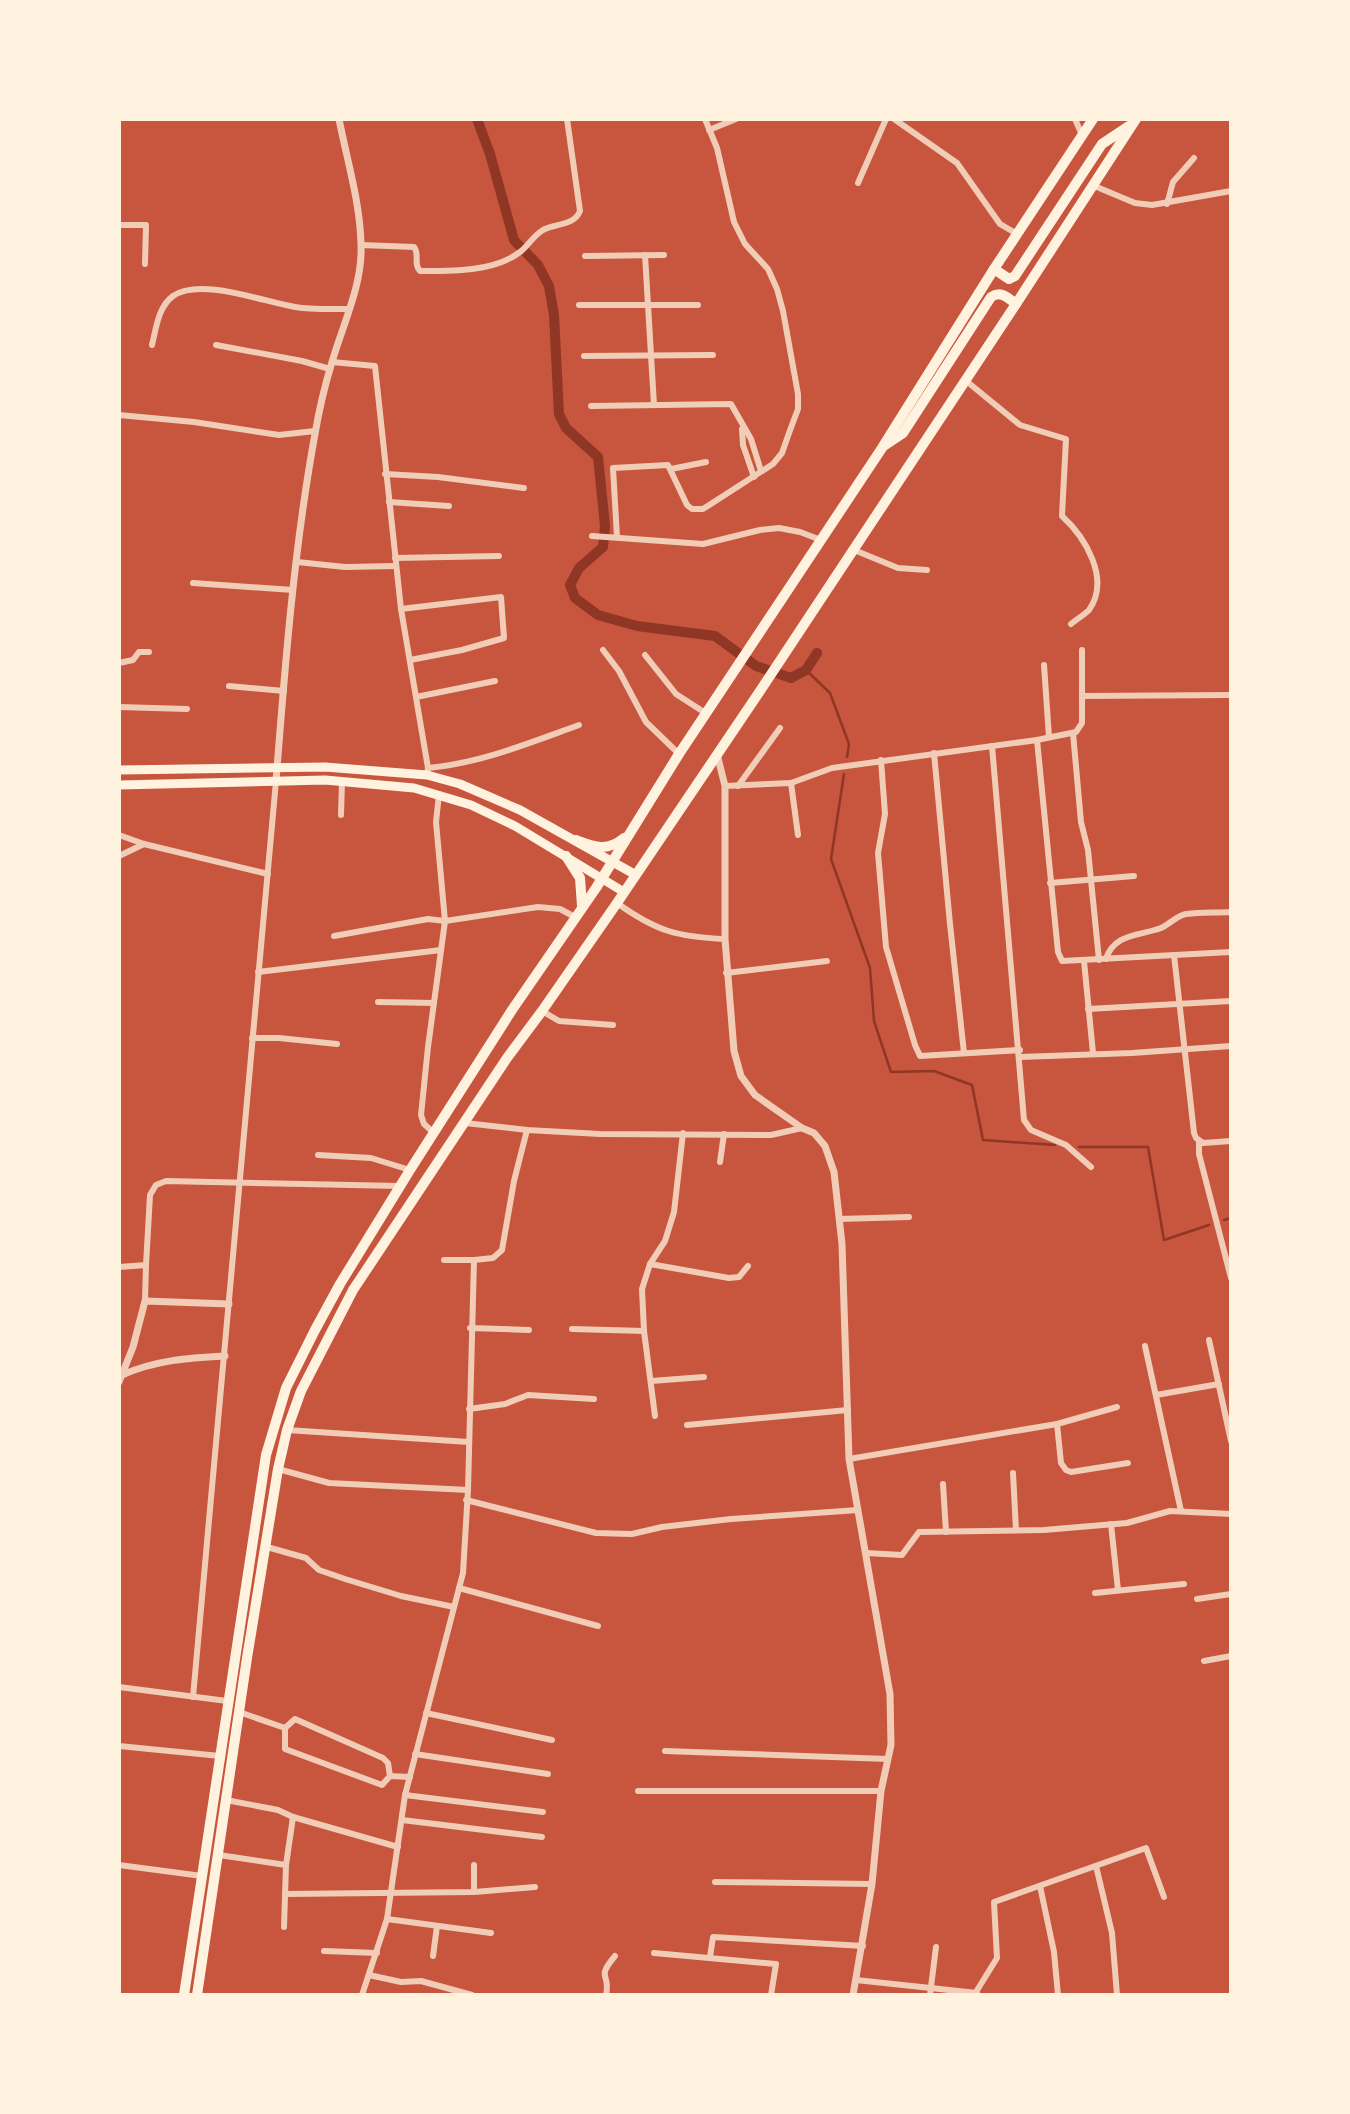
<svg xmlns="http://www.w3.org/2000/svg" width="1350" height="2114" viewBox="0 0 1350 2114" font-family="Mulish,sans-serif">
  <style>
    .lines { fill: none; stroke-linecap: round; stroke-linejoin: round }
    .stream { stroke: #8f3625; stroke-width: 2.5 }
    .canal { stroke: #8f3625; stroke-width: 10 }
    .minor { stroke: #f1ccb7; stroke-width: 6 }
    .tertiary { stroke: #f1ccb7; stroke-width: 7 }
    .secondary { stroke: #fff3e0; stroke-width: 9 }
    .primary { stroke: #fff3e0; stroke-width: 10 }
  </style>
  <rect width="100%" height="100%" fill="#c8553d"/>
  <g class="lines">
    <!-- stream -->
    <g class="stream">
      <polyline points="806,670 830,693 849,744 847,757"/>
      <polyline points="844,774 831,859 870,968 874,1021 891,1072 934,1071 972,1085 983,1140 1055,1145"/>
      <polyline points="1079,1147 1148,1147 1164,1240 1209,1225"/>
      <polyline points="1224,1220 1231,1218"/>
    </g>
    <!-- canal -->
    <polyline class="canal" points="477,119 490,154 514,240 538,265 549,286 554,315 559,414 566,428 598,457 605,526 603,547 579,568 570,585 575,598 598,615 637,626 715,636 756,666 791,678 806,670 817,653"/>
    <!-- minor -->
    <g class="minor">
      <polyline points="894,119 957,163 1000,224 1017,234"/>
      <polyline points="1075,119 1082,135"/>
      <polyline points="709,130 736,119"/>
      <polyline points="858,183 886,119"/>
      <polyline points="1092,185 1135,203 1152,205 1231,191"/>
      <polyline points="1167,204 1173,182 1194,158"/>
      <polyline points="119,225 146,225 145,264"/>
      <path d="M361,245L414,247C420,254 413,264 420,271C450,271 494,272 520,252C528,246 533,236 543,230C556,223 574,226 580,211L567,119"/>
      <polyline points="645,255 654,405"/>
      <polyline points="585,256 664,255"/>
      <polyline points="579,305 698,305"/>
      <path d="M152,345C156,329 158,307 173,296C200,277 264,302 295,307C313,310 331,309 349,309"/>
      <polyline points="216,345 302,361 330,369"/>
      <polyline points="584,356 713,355"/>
      <polyline points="332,362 375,366 401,609 428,768 427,775"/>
      <path d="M965,380L1020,425L1066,439L1062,516C1085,537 1111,579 1089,610C1084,615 1077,619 1071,624"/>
      <polyline points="591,406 731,404 751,439 761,471"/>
      <polyline points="119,415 194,422 279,435 315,431"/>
      <polyline points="742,429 743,445 754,477"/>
      <polyline points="671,469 706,462"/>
      <polyline points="385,474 438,477 524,488"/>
      <polyline points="389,502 449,506"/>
      <polyline points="592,536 703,544 760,530 779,528 800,532 821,540"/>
      <polyline points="617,537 613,468 668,465 687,505 692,509 703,509 773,464 782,453 789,433 798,409 798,394 783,311 777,289 768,269 745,244 734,222 717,148 705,119"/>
      <polyline points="854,550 898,568 927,570"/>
      <polyline points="395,558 499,556"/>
      <polyline points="297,562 345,567 396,566"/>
      <polyline points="193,583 293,590"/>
      <polyline points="401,609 501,597 504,638 462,650 410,660"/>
      <polyline points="603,650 619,671 646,722 679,754"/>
      <polyline points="645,655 676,694 707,714"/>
      <polyline points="119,663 133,660 139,652 149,652"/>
      <polyline points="1044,665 1049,737"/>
      <polyline points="229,686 284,691"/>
      <polyline points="1082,696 1231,695"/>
      <polyline points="416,697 495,681"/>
      <polyline points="119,707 187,709"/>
      <polyline points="1073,733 1081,822 1088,850 1099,960"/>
      <polyline points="1037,740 1058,952 1062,961 1231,952"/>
      <polyline points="992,746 1024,1120 1031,1130 1066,1145 1091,1167"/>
      <polyline points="934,753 950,924 964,1053"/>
      <polyline points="881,760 885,814 878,853 886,947 915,1045 920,1056 1020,1050"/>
      <path d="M428,768C481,763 529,743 579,725"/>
      <polyline points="791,783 798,835"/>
      <polyline points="725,786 791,783 832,768 1037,740 1076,732 1082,723 1082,650"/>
      <polyline points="738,786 780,728"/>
      <polyline points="341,815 342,781"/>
      <polyline points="119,835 144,844 268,874"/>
      <polyline points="119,856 144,844"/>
      <polyline points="1050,883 1134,876"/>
      <path d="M617,903C656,931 677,937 725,939"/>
      <polyline points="334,936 428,919 445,921 538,907 560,909 575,917"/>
      <polyline points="1174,955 1194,1133 1196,1138 1203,1143 1231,1141"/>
      <path d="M1106,959C1114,933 1140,936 1161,928C1170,924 1176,916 1186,914C1201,912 1216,913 1231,912"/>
      <polyline points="1084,961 1093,1053"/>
      <polyline points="258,972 441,950"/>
      <polyline points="726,973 827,961"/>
      <polyline points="378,1002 434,1003"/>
      <polyline points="1088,1009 1231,1001"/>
      <polyline points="542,1011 559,1021 613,1025"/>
      <polyline points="252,1038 279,1038 337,1044"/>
      <polyline points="1020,1057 1132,1053 1231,1046"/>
      <polyline points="465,1123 527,1130 600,1134 771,1135 802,1128"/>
      <polyline points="434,1133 424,1124 421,1115 428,1047 445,921 436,822 439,794"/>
      <polyline points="1199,1141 1199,1154 1231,1278"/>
      <polyline points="318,1155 371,1158 410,1170"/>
      <polyline points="720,1162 724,1134"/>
      <polyline points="839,1219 909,1217"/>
      <polyline points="444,1260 474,1260"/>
      <polyline points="650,1264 729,1278 739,1277 748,1266"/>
      <polyline points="146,1265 150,1195 156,1185 166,1181 400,1186"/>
      <polyline points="119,1267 146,1265 145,1301"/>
      <polyline points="470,1328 529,1330"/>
      <polyline points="572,1329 644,1331"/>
      <polyline points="1209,1340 1231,1441"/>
      <polyline points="1145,1346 1181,1511"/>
      <polyline points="651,1381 704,1377"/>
      <polyline points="1156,1395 1219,1384"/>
      <polyline points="469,1409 505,1404 528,1395 594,1399"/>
      <polyline points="655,1416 644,1331 642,1289 650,1264 665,1241 674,1212 683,1133"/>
      <polyline points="1057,1424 1061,1463 1066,1470 1071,1472 1128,1463"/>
      <polyline points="687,1425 848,1410"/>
      <polyline points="287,1430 469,1442"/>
      <polyline points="849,1459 1057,1424 1117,1407"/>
      <polyline points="278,1469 329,1483 468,1490"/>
      <polyline points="1013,1473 1016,1530"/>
      <polyline points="943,1484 946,1532"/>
      <polyline points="466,1500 596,1533 632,1534 662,1527 731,1519 858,1510"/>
      <polyline points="1111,1524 1118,1590"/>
      <polyline points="267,1547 306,1558 319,1570 345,1579 401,1596 454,1607"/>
      <polyline points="866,1553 902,1555 919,1532 1044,1530 1103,1525 1127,1523 1170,1511 1231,1514"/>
      <polyline points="459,1588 598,1626"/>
      <polyline points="1095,1593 1184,1584"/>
      <polyline points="1197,1599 1231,1594"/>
      <polyline points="1204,1661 1231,1656"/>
      <polyline points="119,1687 227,1701"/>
      <polyline points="193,1697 276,781"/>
      <polyline points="239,1712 285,1728"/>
      <polyline points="426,1713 552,1740"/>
      <polyline points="119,1746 220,1756"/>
      <polyline points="665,1751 888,1759"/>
      <polyline points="415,1754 548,1774"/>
      <polyline points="390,1776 382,1785 285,1749 285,1728 295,1719 383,1758 388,1763 390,1776 410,1777"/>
      <polyline points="638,1791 881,1791"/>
      <polyline points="405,1795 543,1812"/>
      <polyline points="226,1800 278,1810 293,1817 398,1847"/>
      <polyline points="402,1820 542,1837"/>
      <polyline points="219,1855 286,1865"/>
      <polyline points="119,1865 202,1876"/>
      <polyline points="1096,1866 1112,1933 1117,1995"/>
      <polyline points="715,1882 872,1884"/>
      <polyline points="1040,1886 1054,1952 1058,1995"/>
      <polyline points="474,1892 535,1887"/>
      <polyline points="285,1894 474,1892 474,1865"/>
      <polyline points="387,1919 491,1933"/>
      <polyline points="284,1927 286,1865 293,1817"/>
      <polyline points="324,1951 377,1953"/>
      <polyline points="654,1953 776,1964 771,1995"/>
      <polyline points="433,1956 437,1926"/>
      <polyline points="710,1957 713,1937 863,1946"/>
      <polyline points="369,1975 401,1982 421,1981 472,1995"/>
      <polyline points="856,1980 977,1993"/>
      <polyline points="976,1992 997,1958 994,1902 1146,1848 1164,1897"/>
      <polyline points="362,1995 387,1919 405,1795 463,1573 468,1490 474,1260 493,1258 502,1250 514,1181 527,1130"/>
      <path d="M606,1995C611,1972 595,1980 615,1956"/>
      <polyline points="930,1995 936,1947"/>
    </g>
    <!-- tertiary -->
    <g class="tertiary">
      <polyline points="717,754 725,786 725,939 734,1051 741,1076 755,1095 802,1128 814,1133 825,1146 834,1172 842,1244 849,1459 890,1694 891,1745 881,1791 872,1884 853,1995"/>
      <path d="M276,781C285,666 294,548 315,434C319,410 325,385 332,362C343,324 363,284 361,244C360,202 347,160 339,119"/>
      <path d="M122,1375C156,1360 188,1358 225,1356"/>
      <polyline points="119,1382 133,1347 145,1301 229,1304"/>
    </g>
    <!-- secondary -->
    <g class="secondary">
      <polyline points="119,770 325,767 427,775 460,784 520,810 636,875"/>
      <polyline points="119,785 325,780 414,788 471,805 515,826 624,892"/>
    </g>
    <!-- primary -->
    <g class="primary">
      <polyline points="994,269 1009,279 1015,276 1102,144 1129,126"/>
      <path d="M885,445L903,433L991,297C1001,290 1008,298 1016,304"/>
      <path d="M576,840C595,847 607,852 624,838"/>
      <polyline points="566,856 580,878 582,906"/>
      <polyline points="184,1995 266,1455 286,1388 315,1330 340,1284 410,1170 512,1010 596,888 679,754 882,448 994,269 1093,119"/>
      <polyline points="197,1995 247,1658 278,1469 287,1430 301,1391 353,1290 507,1058 542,1011 617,903 760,691 1016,304 1136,119"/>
    </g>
  </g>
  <!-- border -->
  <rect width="1350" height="2114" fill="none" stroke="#fff3e0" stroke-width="242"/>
</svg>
